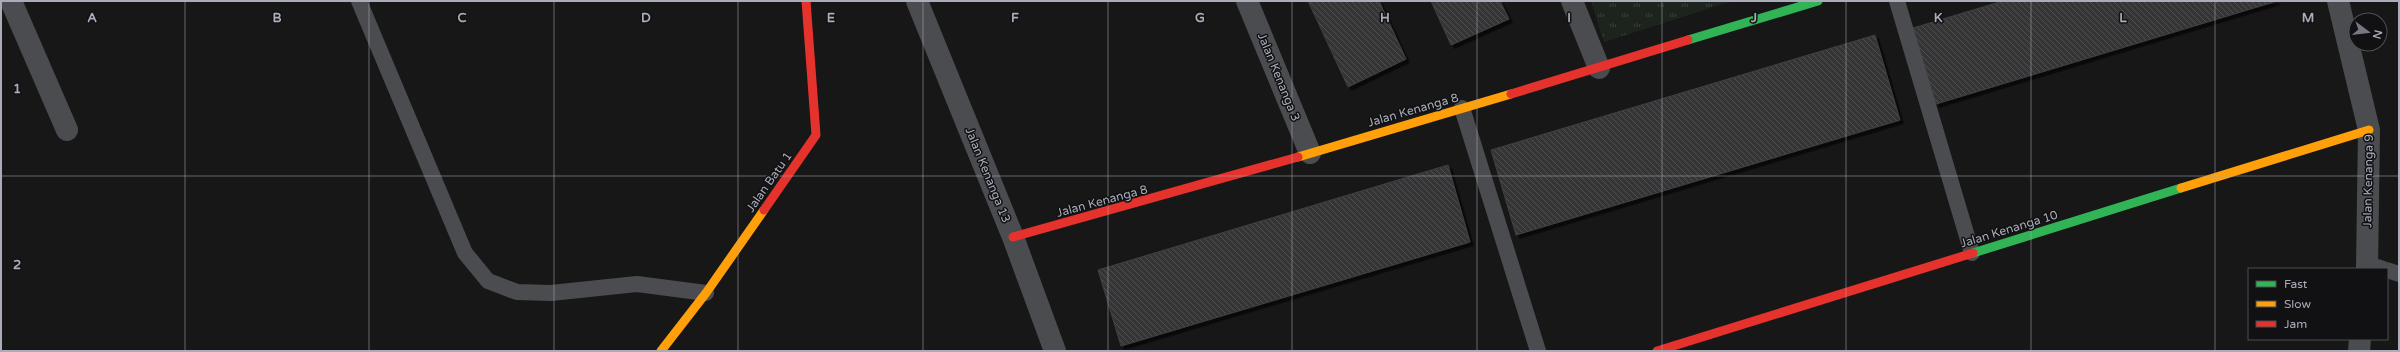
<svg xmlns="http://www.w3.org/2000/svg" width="2400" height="352" viewBox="0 0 2400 352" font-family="'Varela Round',sans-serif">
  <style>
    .park { fill: url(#park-tufts) }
    .building { fill: url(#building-back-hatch); stroke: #3f4043; filter: url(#shadow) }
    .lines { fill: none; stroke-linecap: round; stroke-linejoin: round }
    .lane { stroke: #4b4c50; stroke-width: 16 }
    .street { stroke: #4b4c50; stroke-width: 22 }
    .fast { stroke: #30b455; stroke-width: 9 }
    .slow { stroke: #ff9f0a; stroke-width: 9 }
    .jam { stroke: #e5322d; stroke-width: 9 }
    .grid { fill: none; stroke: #a8adb8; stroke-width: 1; stroke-opacity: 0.55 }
    .labels { text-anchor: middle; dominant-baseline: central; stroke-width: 3; stroke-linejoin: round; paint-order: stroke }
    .street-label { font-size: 12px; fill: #a8adb8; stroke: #111113 }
    .grid-label { font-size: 13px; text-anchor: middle; font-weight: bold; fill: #a8adb8; stroke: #111113; stroke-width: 3; stroke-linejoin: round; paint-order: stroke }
  </style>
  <defs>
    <pattern id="park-tufts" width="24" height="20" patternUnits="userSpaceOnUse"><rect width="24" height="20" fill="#1d241e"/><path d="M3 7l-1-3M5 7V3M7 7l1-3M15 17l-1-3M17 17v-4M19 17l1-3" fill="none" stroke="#3b413d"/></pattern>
    <pattern id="building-back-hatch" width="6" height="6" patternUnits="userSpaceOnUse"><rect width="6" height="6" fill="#353536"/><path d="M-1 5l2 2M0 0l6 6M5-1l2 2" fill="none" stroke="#4f5051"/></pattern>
    <filter id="shadow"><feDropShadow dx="3.5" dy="3.5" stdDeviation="0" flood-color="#0009"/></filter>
  </defs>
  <rect width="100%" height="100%" fill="#171717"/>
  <!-- park -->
  <polygon class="park" points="1591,1 1732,1 1604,42"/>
  <!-- building -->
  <g class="building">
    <polygon points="1308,1 1379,1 1406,59 1348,87"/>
    <polygon points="1431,1 1500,1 1509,19 1451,45"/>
    <polygon points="2003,1 2277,1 1936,104 1913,28"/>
    <polygon points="1875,35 1900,120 1516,235 1491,150"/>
    <polygon points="1448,165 1470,242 1121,346 1098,270"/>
  </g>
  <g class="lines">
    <!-- lane -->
    <g class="lane">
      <polyline points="359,1 465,253 488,281 517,292 551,293 637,284 706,293"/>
      <polyline points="1897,1 1972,253"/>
      <polyline points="1462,108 1538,351"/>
      <polyline points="2367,264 2383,269"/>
      <polyline points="2387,270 2399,274"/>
    </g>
    <!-- street -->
    <g class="street">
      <polyline points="11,1 67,130"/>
      <polyline points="917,1 1013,237 1055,351"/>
      <polyline points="1247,1 1310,153"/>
      <polyline points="1572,1 1599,68"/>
      <polyline points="2338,1 2369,130 2367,269"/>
      <polyline points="2359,351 2360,339"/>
    </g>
    <!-- fast -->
    <g class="fast">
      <polyline points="1688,40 1818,1"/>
      <polyline points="1973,253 2181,188"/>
    </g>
    <!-- slow -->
    <g class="slow">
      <polyline points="1298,157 1511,94"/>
      <polyline points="2181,188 2369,130"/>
      <polyline points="661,351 706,293 764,210"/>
    </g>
    <!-- jam -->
    <g class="jam">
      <polyline points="1511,94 1688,40"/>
      <polyline points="764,210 816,135 806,1"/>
      <polyline points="1013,237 1298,157"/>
      <polyline points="1657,351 1973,253"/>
    </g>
  </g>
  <!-- grid -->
  <path class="grid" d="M185,1V351M369,1V351M554,1V351M738,1V351M923,1V351M1108,1V351M1292,1V351M1477,1V351M1662,1V351M1846,1V351M2031,1V351M2215,1V351M1,176H2399"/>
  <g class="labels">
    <!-- street labels -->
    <g class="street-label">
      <text transform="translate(1279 77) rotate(68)">Jalan Kenanga 3</text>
      <text transform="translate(1413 110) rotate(-16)">Jalan Kenanga 8</text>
      <text transform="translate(988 175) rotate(68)">Jalan Kenanga 13</text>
      <text transform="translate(2368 181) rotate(-89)">Jalan Kenanga 9</text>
      <text transform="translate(769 182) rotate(-55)">Jalan Batu 1</text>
      <text transform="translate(1102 201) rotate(-15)">Jalan Kenanga 8</text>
      <text transform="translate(2009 229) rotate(-17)">Jalan Kenanga 10</text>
    </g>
  </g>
  <g class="grid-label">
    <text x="92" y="22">A</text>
    <text x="277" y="22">B</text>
    <text x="462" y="22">C</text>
    <text x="646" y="22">D</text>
    <text x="831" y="22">E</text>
    <text x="1015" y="22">F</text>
    <text x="1200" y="22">G</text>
    <text x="1385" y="22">H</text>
    <text x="1569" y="22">I</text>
    <text x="1754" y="22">J</text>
    <text x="1938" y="22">K</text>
    <text x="2123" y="22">L</text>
    <text x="2308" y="22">M</text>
    <text x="17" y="93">1</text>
    <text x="17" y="269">2</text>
  </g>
  <!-- border -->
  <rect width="2400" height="352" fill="none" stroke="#a8adb8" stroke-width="4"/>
  <!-- legend -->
  <rect x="2248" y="268" width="140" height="72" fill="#111113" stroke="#4d4f55"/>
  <rect x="2256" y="281" width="20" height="6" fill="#30b455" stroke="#4d4f55"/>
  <text x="2284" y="288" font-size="12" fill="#a8adb8">Fast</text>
  <rect x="2256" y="301" width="20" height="6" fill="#ff9f0a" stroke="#4d4f55"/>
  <text x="2284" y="308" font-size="12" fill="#a8adb8">Slow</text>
  <rect x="2256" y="321" width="20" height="6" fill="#e5322d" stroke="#4d4f55"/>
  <text x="2284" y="328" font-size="12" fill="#a8adb8">Jam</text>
  <!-- north arrow -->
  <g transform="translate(2368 32) rotate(105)"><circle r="19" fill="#111113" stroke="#4d4f55"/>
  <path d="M0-3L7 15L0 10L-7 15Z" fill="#757880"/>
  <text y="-6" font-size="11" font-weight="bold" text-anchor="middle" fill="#a8adb8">N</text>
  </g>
</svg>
